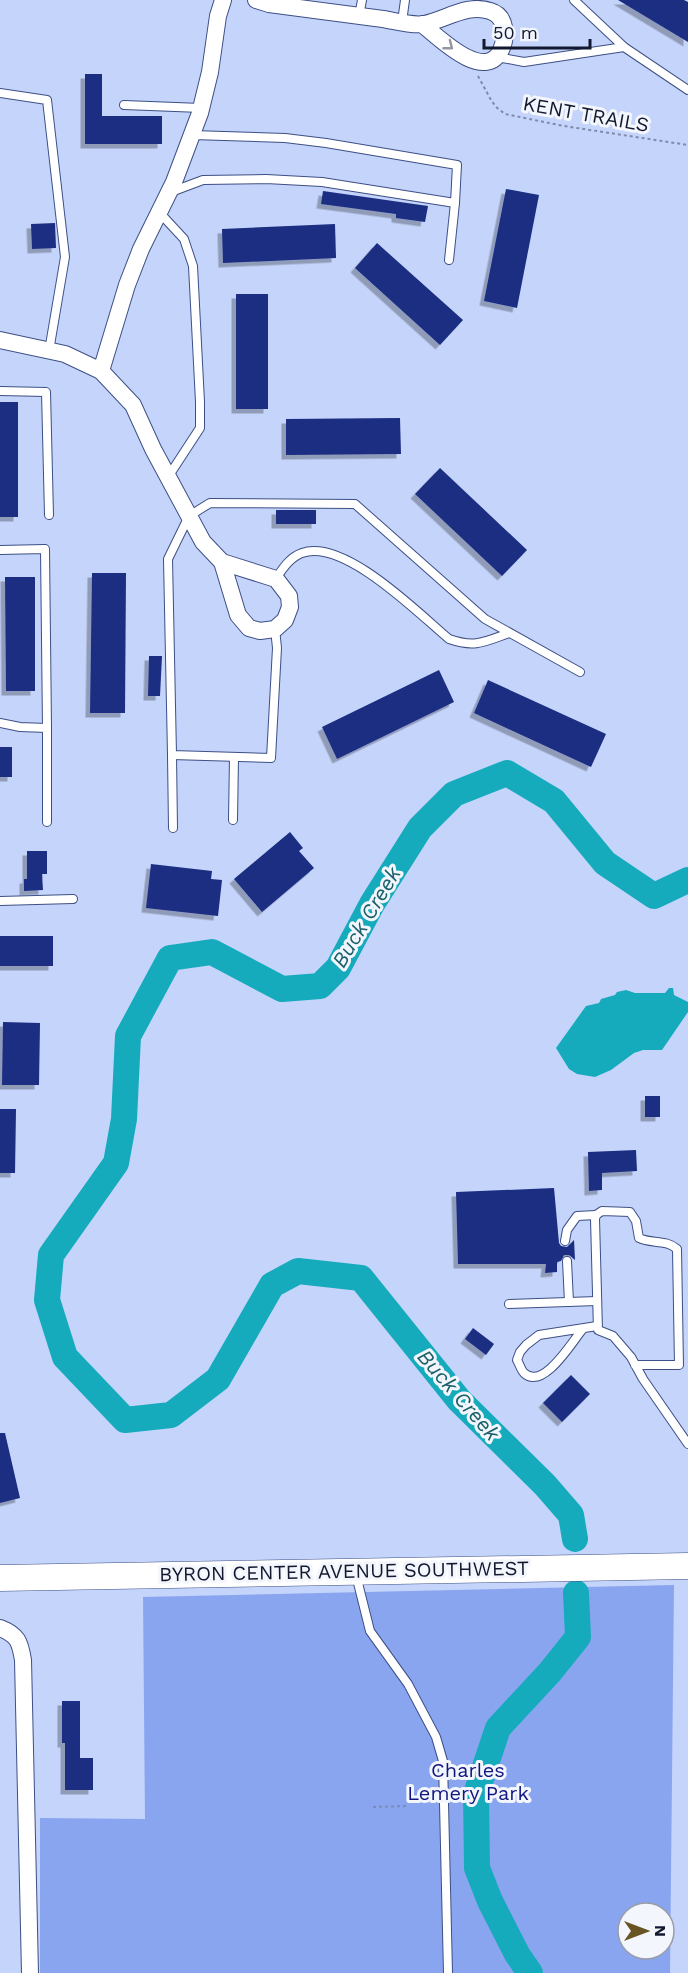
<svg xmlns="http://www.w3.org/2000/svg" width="688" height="1973" viewBox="0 0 688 1973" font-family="'Work Sans',sans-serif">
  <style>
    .green { fill: #8aa5f0; fill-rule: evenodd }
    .water { fill: #15abbd }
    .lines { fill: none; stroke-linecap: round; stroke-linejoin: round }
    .river { stroke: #15abbd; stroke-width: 26 }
    .building { fill: #1b2d81; filter: url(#shadow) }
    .service-casing { stroke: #3d4f85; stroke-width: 10 }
    .minor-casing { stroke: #3d4f85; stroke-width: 18 }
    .primary-casing { stroke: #3d4f85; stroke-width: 27 }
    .path { stroke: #7f8bac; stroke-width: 2; stroke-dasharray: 3 3; stroke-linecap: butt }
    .service { stroke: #fff; stroke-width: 8 }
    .minor { stroke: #fff; stroke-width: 16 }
    .primary { stroke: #fff; stroke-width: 26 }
    .oneway { stroke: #9497a1 }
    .labels { text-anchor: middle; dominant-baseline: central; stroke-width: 6; stroke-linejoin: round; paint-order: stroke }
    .street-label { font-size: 20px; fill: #11182f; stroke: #f3f6fc }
    .park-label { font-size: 20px; fill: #111683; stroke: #f3f6fc }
    .water-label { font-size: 21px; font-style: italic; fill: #1a616b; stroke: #f3f6fc }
  </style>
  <defs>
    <filter id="shadow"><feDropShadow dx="-4.5" dy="4.5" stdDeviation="0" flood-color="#0004"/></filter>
  </defs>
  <rect width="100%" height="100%" fill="#c5d4fb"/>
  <!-- green -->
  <path class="green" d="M674,1585L670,1973H40V1818L145,1819L143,1597ZM628,1913H664V1949H628Z"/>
  <!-- water -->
  <polygon class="water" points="669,988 673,988 674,995 688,1002 688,1012 662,1050 643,1050 634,1053 611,1070 595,1077 577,1074 569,1069 556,1048 586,1006 599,1003 601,999 615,995 617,992 626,990 635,993 665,993"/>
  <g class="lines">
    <!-- river -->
    <g class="river">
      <polyline points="575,1539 571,1515 545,1485 459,1400 361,1278 298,1271 272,1285 218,1379 171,1415 125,1420 65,1357 47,1300 51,1255 116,1163 124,1119 128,1036 170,958 212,952 282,989 320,986 338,968 372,904 420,828 454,794 507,773 554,801 605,863 654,896 688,880"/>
      <polyline points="530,1973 517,1954 490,1901 477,1868 476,1794 498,1728 550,1672 578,1637 576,1593"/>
    </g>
  </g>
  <!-- building -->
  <g class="building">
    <polygon points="618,0 684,0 688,2 688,42"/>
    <polygon points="85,74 102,74 102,116 162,116 162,144 85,144"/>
    <polygon points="506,189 539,195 517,308 484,301"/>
    <polygon points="323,191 428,206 425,222 396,218 396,214 321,204"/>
    <polygon points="55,223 56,248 32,249 31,224"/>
    <polygon points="335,224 336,258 223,263 222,229"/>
    <polygon points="377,243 463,320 440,345 355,268"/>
    <rect x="236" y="294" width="32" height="115"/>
    <rect x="0" y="402" width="18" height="115"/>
    <polygon points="400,418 401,454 286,455 286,419"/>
    <polygon points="440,468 527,550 502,576 415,494"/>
    <rect x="276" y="510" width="40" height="14"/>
    <polygon points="92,573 126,573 125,713 90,713"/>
    <polygon points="5,577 35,577 35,691 6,691"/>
    <polygon points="149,656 162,656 160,696 148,696"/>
    <polygon points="439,670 454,702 337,759 322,727"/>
    <polygon points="488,680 606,734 591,767 474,713"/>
    <rect x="0" y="747" width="12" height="30"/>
    <polygon points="290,832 303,848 299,851 314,868 262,912 234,879"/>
    <polygon points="27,851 47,851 47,874 42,874 43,890 24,891 24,879 27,879"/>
    <polygon points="151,864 212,871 211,879 222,880 218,916 146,908"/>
    <rect x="0" y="936" width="53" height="30"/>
    <polygon points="3,1022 40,1023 39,1085 2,1085"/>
    <rect x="645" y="1096" width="15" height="21"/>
    <polygon points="0,1109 16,1109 15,1173 0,1173"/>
    <polygon points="636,1150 637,1171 602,1173 602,1190 589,1191 588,1152"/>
    <polygon points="554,1188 559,1243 561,1246 567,1247 574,1240 575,1260 569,1255 564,1255 561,1261 557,1262 557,1272 545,1273 546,1264 458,1264 456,1192"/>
    <polygon points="473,1328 494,1344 486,1355 465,1339"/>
    <polygon points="571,1375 590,1394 562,1422 543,1403"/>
    <polygon points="0,1433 5,1433 20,1498 0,1503"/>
    <polygon points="62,1701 80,1701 80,1758 93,1758 93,1790 65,1790 65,1743 62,1743"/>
  </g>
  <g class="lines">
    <defs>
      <g id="service">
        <polyline points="574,0 624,47"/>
        <polyline points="359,16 362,0"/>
        <polyline points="402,22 405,0"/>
        <polyline points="497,57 524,62 624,47 688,90"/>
        <polyline points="0,93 47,100 65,257 49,351"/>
        <polyline points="124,105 201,108"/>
        <polyline points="171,192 203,180 266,179 322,182 455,203 457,165 326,143 285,138 192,135"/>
        <polyline points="159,212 184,239 193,266 200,402 200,428 168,477"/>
        <polyline points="449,260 455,203"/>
        <polyline points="0,391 46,392 49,515"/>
        <polyline points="0,550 45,549 47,728"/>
        <path d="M276,579C282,569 290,557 302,553C344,538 418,613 449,639C475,648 484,642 509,633"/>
        <polyline points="275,629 277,648 271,758 172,755 168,559 189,516 210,503 355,504 485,619 580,672"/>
        <polyline points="0,723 20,727 47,728 47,822"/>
        <polyline points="172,755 173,828"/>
        <polyline points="233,820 234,757"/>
        <polyline points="0,901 73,899"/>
        <polyline points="565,1241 567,1230 577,1216 596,1215"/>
        <polyline points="567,1261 569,1302"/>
        <polyline points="509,1304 597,1301"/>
        <path d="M582,1330C572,1342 543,1391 524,1373C521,1370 519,1363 517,1360L520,1352L526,1345L539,1335L597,1326"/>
        <path d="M635,1365H679L677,1249C666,1239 651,1244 639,1238L636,1221L630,1212L602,1211L596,1215L595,1219L598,1330L613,1336L631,1357L643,1379L688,1444"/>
        <polyline points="356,1575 370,1631 408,1684 436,1737 443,1761 448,1973"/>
      </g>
      <g id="minor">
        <path d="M256,0L269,4C307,9 345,14 383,19C395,21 412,26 424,24C445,20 468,3 490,11C507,16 507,37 501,50C485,84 438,37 422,24"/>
        <polyline points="0,340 65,354 101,371 133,405 153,449 203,542 222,562 238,615 249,628 260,631 275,629 285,620 290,607 289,596 276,579 222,562"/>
        <polyline points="101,371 127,285 141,249 174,182 200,113 210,72 218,16 223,0"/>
        <path d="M0,1628C18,1635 20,1642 23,1660L30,1973"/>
      </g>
      <polyline id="primary" points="0,1578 688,1566"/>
    </defs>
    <!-- service casing -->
    <use href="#service" class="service-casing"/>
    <!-- minor casing -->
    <use href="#minor" class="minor-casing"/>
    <!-- primary casing -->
    <use href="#primary" class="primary-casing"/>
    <!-- path -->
    <g class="path">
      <polyline points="478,76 491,100 496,107 505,114 564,126 688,145"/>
      <polyline points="373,1807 408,1806"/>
    </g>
    <!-- service -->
    <use href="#service" class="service"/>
    <!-- minor -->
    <use href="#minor" class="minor"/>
    <!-- primary -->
    <use href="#primary" class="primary"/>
  </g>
  <!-- one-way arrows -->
  <defs><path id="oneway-chevron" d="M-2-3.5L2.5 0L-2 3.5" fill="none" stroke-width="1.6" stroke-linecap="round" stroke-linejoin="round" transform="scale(1.5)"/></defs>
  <use class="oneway" href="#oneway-chevron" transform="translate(449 46) rotate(38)"/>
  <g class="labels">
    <!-- street labels -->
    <g class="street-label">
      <text transform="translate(586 114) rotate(10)">KENT TRAILS</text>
      <text transform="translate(344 1571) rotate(-1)">BYRON CENTER AVENUE SOUTHWEST</text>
    </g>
    <!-- park labels -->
    <g class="park-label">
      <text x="468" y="1770">Charles<tspan x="468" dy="23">Lemery Park</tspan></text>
    </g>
    <!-- water labels -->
    <g class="water-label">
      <text transform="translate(366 917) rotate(-59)">Buck Creek</text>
      <text transform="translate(459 1395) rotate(49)">Buck Creek</text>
    </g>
  </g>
  <!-- north arrow -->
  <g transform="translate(646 1931) rotate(90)"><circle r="28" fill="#f3f6fc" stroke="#999daa" stroke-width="1.5"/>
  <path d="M0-4.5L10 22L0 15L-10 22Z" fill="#685523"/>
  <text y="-9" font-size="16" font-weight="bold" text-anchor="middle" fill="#11182f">N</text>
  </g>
  <!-- scale -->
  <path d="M484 39v9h106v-9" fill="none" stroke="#11182f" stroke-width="3"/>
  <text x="493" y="39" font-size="18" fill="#11182f" stroke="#f3f6fc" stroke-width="4.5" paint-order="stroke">50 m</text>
</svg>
